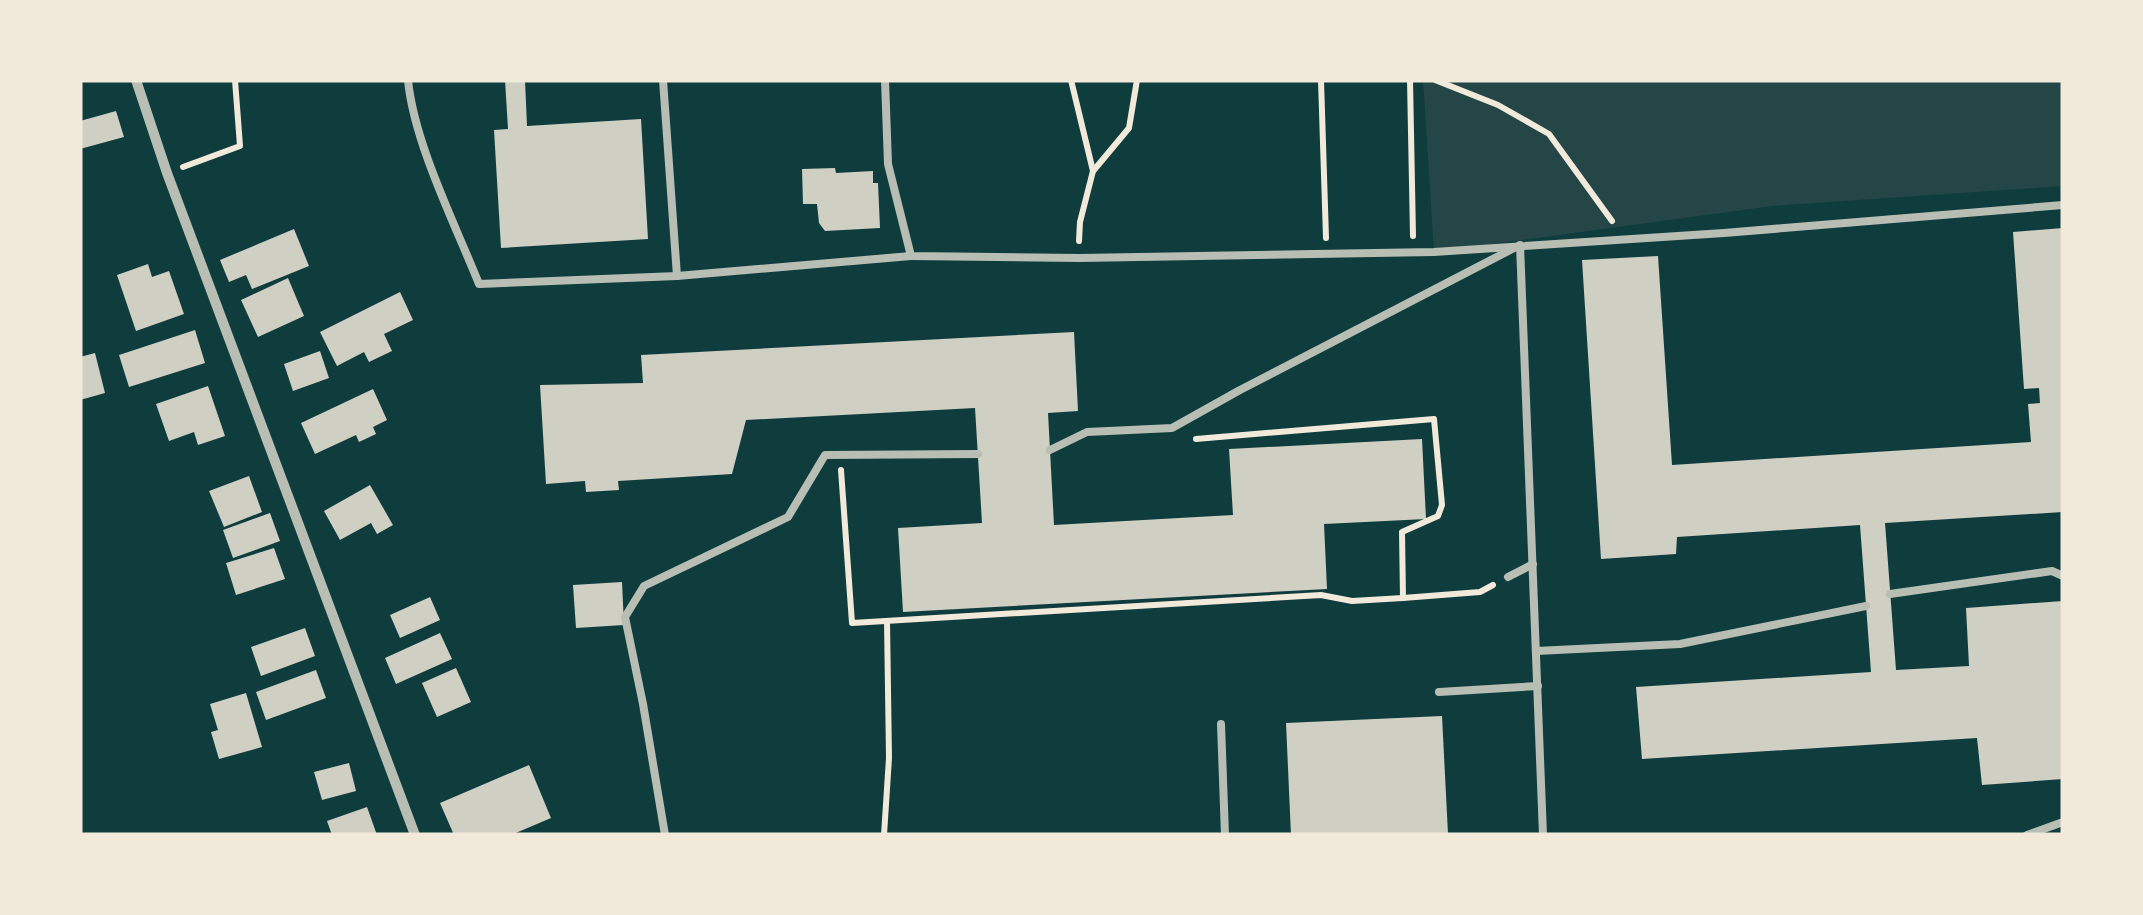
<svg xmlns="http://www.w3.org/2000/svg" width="2143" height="915" viewBox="0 0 2143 915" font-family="Spectral,serif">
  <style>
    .green { fill: #244646 }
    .building { fill: #cfcfc3 }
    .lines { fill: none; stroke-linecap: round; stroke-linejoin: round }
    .path { stroke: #f1e9da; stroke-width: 6 }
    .service { stroke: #b8beb3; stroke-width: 8 }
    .minor { stroke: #b8beb3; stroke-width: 10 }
  </style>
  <rect width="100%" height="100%" fill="#0f3d3e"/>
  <!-- green -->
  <polygon class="green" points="1423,80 2063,80 2063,186 1772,206 1434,252"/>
  <!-- building -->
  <g class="building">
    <polygon points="505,80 525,80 527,126 641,119 648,239 501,248 494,130 508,129"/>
    <polygon points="116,111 124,137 80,149 80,121"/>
    <polygon points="835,168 836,173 873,171 873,183 878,183 880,228 825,231 819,223 817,204 803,204 802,169"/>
    <polygon points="2063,228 2063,512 1885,523 1896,670 1969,666 1966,608 2063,601 2063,779 1982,785 1977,738 1642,759 1636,687 1871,672 1860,525 1677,537 1676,554 1601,559 1582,260 1658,256 1672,465 2031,442 2028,404 2040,403 2039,388 2024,389 2013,232"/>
    <polygon points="294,229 309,266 252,289 246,275 229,282 220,260"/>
    <polygon points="148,264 152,277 169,271 184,314 136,331 117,275"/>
    <polygon points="288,278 304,316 258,337 241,300"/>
    <polygon points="400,292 413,320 384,334 392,351 369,362 364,352 337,366 320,332"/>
    <polygon points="195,330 205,363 129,387 119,355"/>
    <polygon points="1074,332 1078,411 1048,413 1054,525 1233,515 1229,449 1422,439 1426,519 1324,524 1327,589 903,612 898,528 982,523 975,408 746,420 732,474 618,481 619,490 586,492 585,481 546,484 540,385 643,383 641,355"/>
    <polygon points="320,351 329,378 293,391 284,364"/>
    <polygon points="95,353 105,393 80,400 80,357"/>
    <polygon points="208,386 225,436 198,445 194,432 169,441 156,404"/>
    <polygon points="373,389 387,420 373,427 376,434 359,442 356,435 315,454 301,423"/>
    <polygon points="249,476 262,512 224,527 209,491"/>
    <polygon points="370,485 393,525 377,534 371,523 340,540 324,511"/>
    <polygon points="270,513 280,541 233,558 223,530"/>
    <polygon points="274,548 285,579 236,595 226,563"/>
    <polygon points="622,582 624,625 576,628 573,585"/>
    <polygon points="430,597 440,620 400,638 390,615"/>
    <polygon points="305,628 315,656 261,676 251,647"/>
    <polygon points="440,633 452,659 396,684 385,658"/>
    <polygon points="456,668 471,702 437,717 422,683"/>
    <polygon points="316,670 326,698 266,720 256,692"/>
    <polygon points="246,693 262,747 219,759 211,732 218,730 210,704"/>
    <polygon points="1442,716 1448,834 1291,835 1286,723"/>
    <polygon points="349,763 356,791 322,800 314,772"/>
    <polygon points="529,765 551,818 511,835 454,835 440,803"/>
    <polygon points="367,807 377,835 332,835 327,821"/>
  </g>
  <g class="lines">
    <!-- path -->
    <g class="path">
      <polyline points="1071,80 1093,171 1080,222 1079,241"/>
      <polyline points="1321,80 1326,238"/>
      <polyline points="1410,80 1413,236"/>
      <polyline points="1435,80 1498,105 1549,134 1612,221"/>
      <polyline points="183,167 240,146 235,80"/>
      <polyline points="1094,170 1129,128 1137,80"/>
      <polyline points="1196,439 1434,419 1442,505 1438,516 1402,532 1403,598"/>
      <polyline points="841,470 852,623 1321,595 1352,601 1403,598 1480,592 1493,585"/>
      <polyline points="884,835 889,758 887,621"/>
    </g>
    <!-- service -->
    <g class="service">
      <path d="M408,80C414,143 455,224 479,284L677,276L911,256"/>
      <polyline points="663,80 677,276"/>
      <polyline points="885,80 888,164 911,256 1079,258 1434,252 1724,233 2063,205"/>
      <polyline points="1520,245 1543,835"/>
      <polyline points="1050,450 1087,432 1172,428 1240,390 1516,247"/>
      <polyline points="1508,577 1533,564"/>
      <polyline points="1890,594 2052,571 2063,576"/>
      <polyline points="1536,651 1680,644 1866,606"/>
      <polyline points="1439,692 1538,686"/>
      <polyline points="1221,724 1225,835"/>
      <polyline points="665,835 643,704 625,617 644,586 788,517 825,455 978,454"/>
      <polyline points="2027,835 2063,822"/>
    </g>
    <!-- minor -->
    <polyline class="minor" points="136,80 167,173 415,835"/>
  </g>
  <!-- border -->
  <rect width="2143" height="915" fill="none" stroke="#f1e9da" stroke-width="165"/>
</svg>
